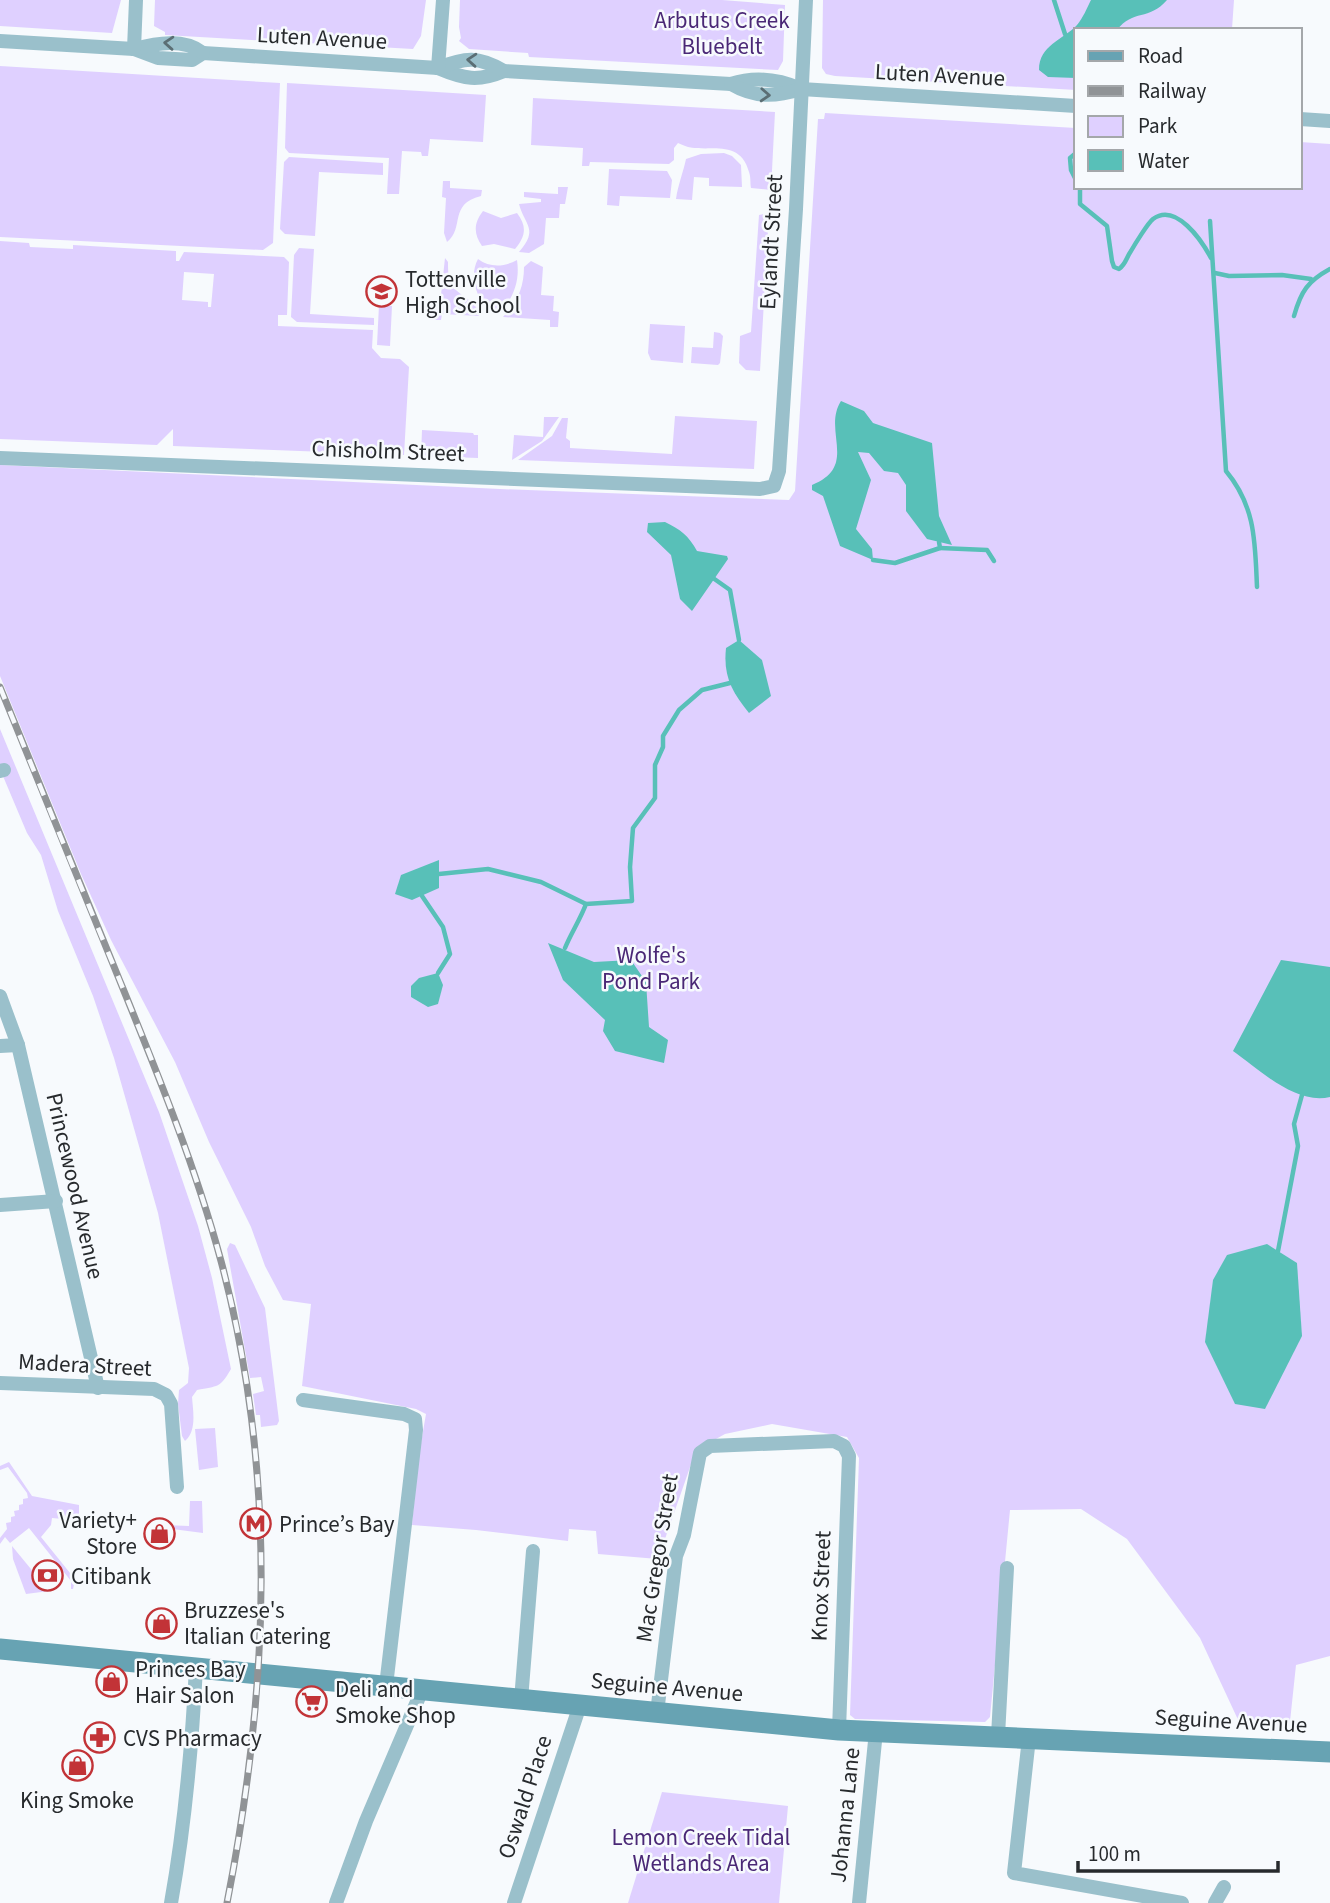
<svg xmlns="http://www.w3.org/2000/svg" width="1330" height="1903" viewBox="0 0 1330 1903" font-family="'Source Sans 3',sans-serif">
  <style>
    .green { fill: #dfd0ff; fill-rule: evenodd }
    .water { fill: #58c0b8 }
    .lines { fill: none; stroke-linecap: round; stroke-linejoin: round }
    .stream { stroke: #58c0b8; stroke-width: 4.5 }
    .street { stroke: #9ac0cb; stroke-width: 14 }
    .secondary { stroke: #67a3b3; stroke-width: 21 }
    .rail-casing { stroke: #909396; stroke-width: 7 }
    .rail { stroke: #f7fafd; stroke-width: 4.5; stroke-dasharray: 13; stroke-linecap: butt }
    .oneway { stroke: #5b6e74 }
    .labels { text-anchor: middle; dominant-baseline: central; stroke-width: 5; stroke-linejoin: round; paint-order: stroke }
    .park-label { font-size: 23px; fill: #4a2876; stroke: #f7fafd }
    .street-label { font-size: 23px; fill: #272a2d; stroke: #f7fafd }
    .poi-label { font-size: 23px; fill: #272a2d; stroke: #f7fafd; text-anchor: start }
  </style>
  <rect width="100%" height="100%" fill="#f7fafd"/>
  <!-- green -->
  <g class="green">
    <polygon points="0,0 121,0 112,33 0,26"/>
    <polygon points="155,0 426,0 421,36 413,49 165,35 165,32 154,26"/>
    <polygon points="460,0 722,0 785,5 783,61 778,70 529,57 528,53 469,49 459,41 461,38 459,27"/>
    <polygon points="823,0 1234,0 1232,29 1234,30 1076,30 1076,90 835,76 826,74 822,68"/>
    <polygon points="0,66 280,83 273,243 263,250 0,237"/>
    <polygon points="287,83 486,95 483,142 430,139 428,156 422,156 421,152 402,151 399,194 387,194 389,158 289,153 285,148"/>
    <path d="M533,98L775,112L771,190L751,188C750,183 751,177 749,172C740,139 710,152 688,147C684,146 681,144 678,143L674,148V160L669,164L590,162L589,166H582L583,148L531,145Z"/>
    <polygon points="825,113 1076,128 1076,187 1300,187 1300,142 1330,144 1330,1656 1296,1665 1289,1731 1240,1724 1200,1638 1127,1539 1081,1509 1010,1510 990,1717 985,1722 855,1719 850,1715 859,1458 847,1437 772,1424 725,1434 696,1450 658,1559 598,1554 596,1531 569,1529 568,1541 476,1530 412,1525 418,1460 426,1414 416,1409 302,1386 311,1304 283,1300 265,1266 251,1227 209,1142 175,1062 111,940 81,874 0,676 0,465 500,489 789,500 795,491 818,119 824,119"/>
    <path d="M724,153L732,156L741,165L742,187L709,186V178L694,177L692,200L676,199C678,185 683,173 686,159L701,154Z"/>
    <polygon points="289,157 383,163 383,175 319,172 315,236 285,234 280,229 284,162"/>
    <polygon points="609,169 667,171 672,180 670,198 620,196 619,206 607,205"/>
    <path d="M443,181H450V188L482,190L481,196C448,204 465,228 447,242L444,233L446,198L442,197Z"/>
    <path d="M558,187H568L565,204H560L559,218H546L544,244L529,253L519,252C539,229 525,226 519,204L541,202V199L524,197V192L558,194Z"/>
    <path d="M483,211L501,218L517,213C527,226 526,236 515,249L494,244L482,246C474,234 473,224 483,211Z"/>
    <polygon points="769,213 760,371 746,370 739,363 740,336 751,332 759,215"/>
    <path d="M0,241L29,243L30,247L73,249V245L176,251V261H179L184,252L284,257L289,262L287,315H278V326L373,330L372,348L381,358L400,359L409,367L404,455L173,446V429L157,445L0,439ZM184,272L214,274L211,307H208V302L182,300Z"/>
    <polygon points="299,248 314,249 310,314 374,318 374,325 297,322 291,317 294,255"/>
    <path d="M445,258L448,262C448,270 448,278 452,285C460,298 478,300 479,316L442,314L441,320H434L435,304H440Z"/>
    <path d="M478,259C490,268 504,267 517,260C520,280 514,296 502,311L487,310C476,295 469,276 478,259Z"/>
    <path d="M531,261L543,267L541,295L554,296L553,311L559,312L558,327H550V320L503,317C517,302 524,288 524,267Z"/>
    <polygon points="379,305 392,306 390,346 377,345"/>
    <polygon points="650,324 685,326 683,363 651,360 648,353"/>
    <polygon points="714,332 720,333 723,336 720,363 718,365 691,363 692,347 713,348"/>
    <polygon points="675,416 757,421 754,469 518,460 552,436 562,418 568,418 566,438 570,441 570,448 672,454"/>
    <polygon points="544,417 559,417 542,441 512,460 514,435 543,437"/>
    <polygon points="422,430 473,433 474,435 478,435 478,458 421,456"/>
    <path d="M0,729L159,1112L198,1226L212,1278L231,1369C220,1388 218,1386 197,1390L192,1397C193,1411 197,1431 185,1441L182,1436L178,1404L179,1390L188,1383L189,1368L158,1213L114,1058L93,996L58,911L41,855L27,833L0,769Z"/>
    <polygon points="230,1243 235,1245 265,1308 279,1421 277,1425 261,1427 260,1415 256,1415 253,1394 264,1391 261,1377 250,1378 227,1249"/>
    <polygon points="215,1428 218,1467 199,1470 195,1429"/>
    <polygon points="9,1462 32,1496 79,1505 79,1514 74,1514 74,1520 52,1518 51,1525 41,1537 70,1573 77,1570 73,1589 71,1589 71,1581 29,1528 10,1543 5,1537 0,1544 0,1538 7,1529 6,1523 11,1522 11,1517 15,1516 14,1511 19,1510 19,1505 23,1504 23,1499 28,1498 27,1493 8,1467 0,1470 0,1466"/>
    <polygon points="190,1501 202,1501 203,1533 157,1527 157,1522 164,1518 164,1525 189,1526"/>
    <polygon points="12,1546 49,1591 26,1594 13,1559"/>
    <polygon points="662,1792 788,1806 779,1903 628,1903"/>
  </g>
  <!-- water -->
  <g class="water">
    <path d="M1091,0H1167C1149,21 1133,9 1117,30H1076V78L1048,77L1039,70C1039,45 1063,40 1077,25C1083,18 1087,8 1091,0Z"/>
    <path d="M841,401L864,411L873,423L932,443L939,516L952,545L927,539L906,511V485L898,473L884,471L869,453L858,452L871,480L856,529L872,549L873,560L840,546L823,496L812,490V485C859,466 822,431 841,401Z"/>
    <path d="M665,522C680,529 689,536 697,551L727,556L728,559L692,611L680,599L671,555L647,532L648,523Z"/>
    <path d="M739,640L762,660L771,696L749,713C732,692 723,676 726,648Z"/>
    <polygon points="439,860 439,888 412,900 395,894 401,875"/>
    <polygon points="548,943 594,962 631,960 646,982 649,1027 668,1040 664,1063 615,1051 603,1031 605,1020 563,980"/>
    <path d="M1281,960L1330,967V1097C1295,1105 1260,1070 1233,1051Z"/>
    <polygon points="438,973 443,985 438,1004 428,1007 411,997 411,986 419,978"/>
    <polygon points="1267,1244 1297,1263 1302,1336 1265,1409 1235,1404 1205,1342 1213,1280 1227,1255"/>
  </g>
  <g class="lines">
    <!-- stream -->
    <g class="stream">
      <polyline points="1054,0 1065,34"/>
      <polyline points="1076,153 1070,158 1071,170 1076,180"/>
      <path d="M1080,187V204L1107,226L1112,261L1114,267L1119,269C1126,264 1126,258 1131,251C1135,244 1148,223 1153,219C1176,202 1202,241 1211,258"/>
      <path d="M1210,221L1226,471C1256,507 1255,543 1257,587"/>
      <polyline points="1215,273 1229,276 1282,275 1311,279"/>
      <path d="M1294,316C1301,291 1308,281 1330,269"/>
      <polyline points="940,548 987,550 994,561"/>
      <polyline points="873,560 895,563 940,548 939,542"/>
      <polyline points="713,578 730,590 739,640"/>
      <polyline points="439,874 488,869 541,882 586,904"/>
      <polyline points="422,896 443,927 450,954 438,973"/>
      <path d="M565,948C571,933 580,920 586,904L632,901L630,867L633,828L655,798V765L663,747V736L679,710L702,690L730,683"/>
      <polyline points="1278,1251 1298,1146 1294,1124 1302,1095"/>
    </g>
    <!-- street -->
    <g class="street">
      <path d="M0,41L134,49L158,58L192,60L203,53L438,68C464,79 478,82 504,71"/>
      <path d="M134,49C157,43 183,38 203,53"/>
      <polyline points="134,49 136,0"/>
      <path d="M438,68C466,57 478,56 504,71L731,84C755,76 778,79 801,89"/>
      <polyline points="438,68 443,0"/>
      <path d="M731,84C755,98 775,97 801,89L1076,106"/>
      <polyline points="1300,119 1330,121"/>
      <polyline points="0,458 760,489 774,486 779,471 796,209 806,0"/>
      <polyline points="0,771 4,770"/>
      <polyline points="0,996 18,1045 98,1388"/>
      <polyline points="0,1046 18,1045"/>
      <polyline points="0,1205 56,1201"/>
      <polyline points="0,1383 154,1389 166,1395 171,1404 177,1487"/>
      <polyline points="303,1400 404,1414 415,1419 416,1430 386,1686"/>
      <polyline points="521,1700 533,1551"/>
      <polyline points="657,1713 676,1556 684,1535 700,1453 710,1446 834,1441 844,1446 849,1456 839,1730"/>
      <polyline points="998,1736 1007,1568"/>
      <polyline points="1029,1738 1014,1873 1182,1903"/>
      <path d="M171,1903C185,1825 192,1746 196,1667"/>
      <polyline points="336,1903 366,1821 422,1690"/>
      <polyline points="514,1903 580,1705"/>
      <polyline points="859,1903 876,1731"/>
      <polyline points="1215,1903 1224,1887"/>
    </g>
    <!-- secondary -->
    <polyline class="secondary" points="0,1649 839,1730 1330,1752"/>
    <defs>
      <path id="rail" d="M0,687C38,781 76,875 115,969C154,1065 194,1161 221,1261C278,1475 269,1688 227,1903"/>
    </defs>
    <!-- rail casing -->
    <use href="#rail" class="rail-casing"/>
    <!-- rail -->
    <use href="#rail" class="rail"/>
  </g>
  <!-- one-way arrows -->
  <defs><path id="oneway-chevron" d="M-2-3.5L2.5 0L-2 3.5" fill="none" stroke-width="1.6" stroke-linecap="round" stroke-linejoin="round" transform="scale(1.75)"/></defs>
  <g class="oneway">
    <use href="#oneway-chevron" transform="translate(169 43) rotate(-176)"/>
    <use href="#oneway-chevron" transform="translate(472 60) rotate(-176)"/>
    <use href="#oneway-chevron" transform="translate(765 95) rotate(3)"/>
  </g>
  <!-- icons -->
  <defs>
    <symbol id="school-ring" viewBox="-11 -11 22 22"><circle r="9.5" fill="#f7fafd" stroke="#c23337" stroke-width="1.5"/><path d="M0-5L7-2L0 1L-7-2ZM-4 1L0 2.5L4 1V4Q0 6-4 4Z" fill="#c23337"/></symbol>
    <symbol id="metro-ring" viewBox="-11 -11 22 22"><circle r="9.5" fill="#f7fafd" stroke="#c23337" stroke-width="1.5"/><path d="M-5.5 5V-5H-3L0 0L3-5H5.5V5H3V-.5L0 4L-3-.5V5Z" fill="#c23337"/></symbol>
    <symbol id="shop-ring" viewBox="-11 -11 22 22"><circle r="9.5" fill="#f7fafd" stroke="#c23337" stroke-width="1.5"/><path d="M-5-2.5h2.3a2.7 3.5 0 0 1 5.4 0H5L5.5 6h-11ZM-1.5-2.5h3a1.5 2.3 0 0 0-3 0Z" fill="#c23337"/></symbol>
    <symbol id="bank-ring" viewBox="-11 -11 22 22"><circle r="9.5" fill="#f7fafd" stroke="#c23337" stroke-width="1.5"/><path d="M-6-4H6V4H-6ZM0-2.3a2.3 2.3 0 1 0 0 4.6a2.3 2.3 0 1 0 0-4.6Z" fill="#c23337"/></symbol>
    <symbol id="supermarket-ring" viewBox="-11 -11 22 22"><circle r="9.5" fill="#f7fafd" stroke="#c23337" stroke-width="1.5"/><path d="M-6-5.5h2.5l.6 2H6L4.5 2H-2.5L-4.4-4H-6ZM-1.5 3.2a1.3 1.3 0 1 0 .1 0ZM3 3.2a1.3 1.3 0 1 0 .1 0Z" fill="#c23337"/></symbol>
    <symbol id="pharmacy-ring" viewBox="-11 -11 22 22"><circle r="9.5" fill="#f7fafd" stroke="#c23337" stroke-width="1.5"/><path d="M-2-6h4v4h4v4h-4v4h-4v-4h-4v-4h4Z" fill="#c23337"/></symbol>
  </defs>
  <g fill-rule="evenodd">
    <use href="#school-ring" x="364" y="274" width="35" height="35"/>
    <use href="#metro-ring" x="238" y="1506" width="35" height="35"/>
    <use href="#shop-ring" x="142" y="1516" width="35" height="35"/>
    <use href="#bank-ring" x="30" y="1558" width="35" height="35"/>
    <use href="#shop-ring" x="144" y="1606" width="35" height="35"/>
    <use href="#shop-ring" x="94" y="1664" width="35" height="35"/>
    <use href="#supermarket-ring" x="294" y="1684" width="35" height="35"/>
    <use href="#pharmacy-ring" x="82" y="1720" width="35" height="35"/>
    <use href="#shop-ring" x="60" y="1748" width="35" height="35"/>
  </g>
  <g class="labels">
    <!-- park labels -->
    <g class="park-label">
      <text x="722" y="20">Arbutus Creek<tspan x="722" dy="26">Bluebelt</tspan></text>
      <text x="651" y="955">Wolfe's<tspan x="651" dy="26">Pond Park</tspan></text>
      <text x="701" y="1837">Lemon Creek Tidal<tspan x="701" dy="26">Wetlands Area</tspan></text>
    </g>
    <!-- street labels -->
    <g class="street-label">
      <text transform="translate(322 38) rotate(3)">Luten Avenue</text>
      <text transform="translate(940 75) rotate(3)">Luten Avenue</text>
      <text transform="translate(771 242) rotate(-87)">Eylandt Street</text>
      <text transform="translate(388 451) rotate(2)">Chisholm Street</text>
      <text transform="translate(75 1186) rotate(77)">Princewood Avenue</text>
      <text transform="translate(85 1365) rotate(3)">Madera Street</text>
      <text transform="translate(657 1558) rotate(-81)">Mac Gregor Street</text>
      <text transform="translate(821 1586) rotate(-88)">Knox Street</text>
      <text transform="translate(667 1687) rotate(5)">Seguine Avenue</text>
      <text transform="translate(1231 1721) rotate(3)">Seguine Avenue</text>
      <text transform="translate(525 1797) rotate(-72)">Oswald Place</text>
      <text transform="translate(845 1815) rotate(-84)">Johanna Lane</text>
    </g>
    <!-- poi labels -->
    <g class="poi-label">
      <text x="405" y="279">Tottenville<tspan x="405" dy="26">High School</tspan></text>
      <text x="137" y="1520" text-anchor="end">Variety+<tspan x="137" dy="26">Store</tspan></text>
      <text x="279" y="1524">Prince’s Bay</text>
      <text x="71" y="1576">Citibank</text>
      <text x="184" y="1610">Bruzzese's<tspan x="184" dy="26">Italian Catering</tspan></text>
      <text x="135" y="1669">Princes Bay<tspan x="135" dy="26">Hair Salon</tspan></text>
      <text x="335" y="1689">Deli and<tspan x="335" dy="26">Smoke Shop</tspan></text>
      <text x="123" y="1738">CVS Pharmacy</text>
      <text x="77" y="1800" text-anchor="middle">King Smoke</text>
    </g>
  </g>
  <!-- legend -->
  <rect x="1074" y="28" width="228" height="161" fill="#f7fafd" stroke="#a4a7aa" stroke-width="2"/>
  <rect x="1088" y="51" width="35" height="10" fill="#67a3b3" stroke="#a4a7aa" stroke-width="2"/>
  <text x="1138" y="63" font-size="21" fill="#272a2d">Road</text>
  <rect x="1088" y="86" width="35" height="10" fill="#909396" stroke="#a4a7aa" stroke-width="2"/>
  <text x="1138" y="98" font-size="21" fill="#272a2d">Railway</text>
  <rect x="1088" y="116" width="35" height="21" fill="#dfd0ff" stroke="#a4a7aa" stroke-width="2"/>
  <text x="1138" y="133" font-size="21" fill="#272a2d">Park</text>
  <rect x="1088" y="150" width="35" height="21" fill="#58c0b8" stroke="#a4a7aa" stroke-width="2"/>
  <text x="1138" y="168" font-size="21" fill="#272a2d">Water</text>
  <!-- scale -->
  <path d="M1078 1861v10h200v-10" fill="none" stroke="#272a2d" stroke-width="3.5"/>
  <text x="1088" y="1861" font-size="21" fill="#272a2d" stroke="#f7fafd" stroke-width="5" paint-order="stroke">100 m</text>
</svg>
